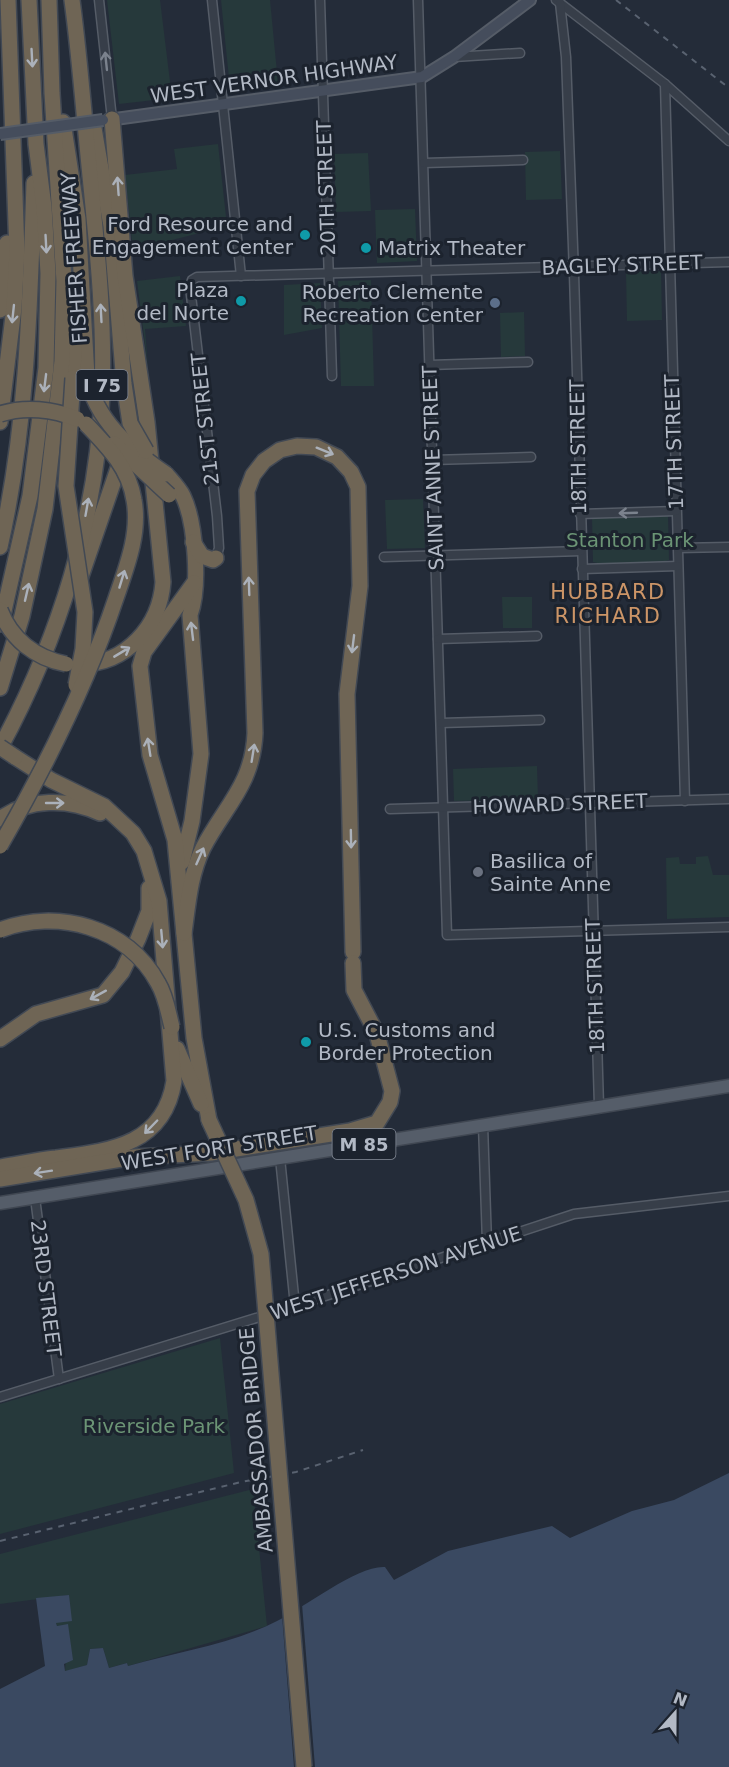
<svg xmlns="http://www.w3.org/2000/svg" width="729" height="1767" viewBox="0 0 729 1767" font-family="'DejaVu Sans',sans-serif">
  <style>
    .green { fill: #26393b }
    .water { fill: #3a4961 }
    .pier { fill: #242c39 }
    .lines { fill: none; stroke-linecap: round; stroke-linejoin: round }
    .street-casing { stroke: #555c67; stroke-width: 11 }
    .secondary-casing { stroke: #555c67; stroke-width: 14 }
    .primary-casing { stroke: #404752; stroke-width: 15 }
    .highway-casing { stroke: #424954; stroke-width: 18 }
    .street { stroke: #373e49; stroke-width: 8 }
    .secondary { stroke: #454d5c; stroke-width: 10 }
    .primary { stroke: #555d69; stroke-width: 12 }
    .highway { stroke: #6f6555; stroke-width: 15 }
    .rail { stroke: #596270; stroke-width: 2; stroke-dasharray: 6 6; stroke-linecap: butt }
    .secondary-bridge-casing { stroke: #555c67; stroke-width: 14; stroke-linecap: butt }
    .highway-bridge-casing { stroke: #424954; stroke-width: 18; stroke-linecap: butt }
    .secondary-bridge { stroke: #454d5c; stroke-width: 10 }
    .highway-bridge { stroke: #6f6555; stroke-width: 15 }
    .oneway { stroke: #abb1ba }
    .oneway2 { stroke: #7b828d }
    .culture-dot { fill: #0f9aa8; stroke: #1c232e; stroke-width: 2 }
    .service-dot { fill: #5c6f8a; stroke: #1c232e; stroke-width: 2 }
    .worship-dot { fill: #6b7280; stroke: #1c232e; stroke-width: 2 }
    .labels { text-anchor: middle; dominant-baseline: central; stroke-width: 6; stroke-linejoin: round; paint-order: stroke }
    .shield { fill: #1c232e; stroke: #858c98; stroke-width: 1.5 }
    .shield-label { font-size: 18px; font-weight: bold; fill: #b2b9c5 }
    .street-label { font-size: 20px; fill: #b2b9c5; stroke: #1c232e }
    .poi-label { font-size: 20px; fill: #b2b9c5; stroke: #1c232e; text-anchor: end }
    .park-label { font-size: 20px; fill: #6b9475; stroke: #1c232e }
    .neighbourhood-label { font-size: 21px; letter-spacing: 1.5px; fill: #cc9567; stroke: #1c232e }
  </style>
  <rect width="100%" height="100%" fill="#242c39"/>
  <!-- green -->
  <g class="green">
    <polygon points="107,0 160,0 172,98 119,104"/>
    <polygon points="221,0 270,0 278,83 230,88"/>
    <polygon points="218,144 227,226 133,250 125,175 177,169 174,149"/>
    <polygon points="560,151 562,199 526,200 525,152"/>
    <polygon points="368,153 371,211 336,212 334,154"/>
    <polygon points="415,209 417,261 377,263 375,210"/>
    <polygon points="661,271 662,320 627,321 626,272"/>
    <polygon points="180,276 186,326 145,329 148,368 137,281"/>
    <polygon points="371,280 374,386 341,386 338,281"/>
    <polygon points="320,283 322,328 284,335 284,285"/>
    <polygon points="524,312 525,356 501,357 500,313"/>
    <polygon points="423,499 425,548 387,549 385,500"/>
    <path d="M668,515L669,560C647,567 615,568 593,562L592,517Z"/>
    <polygon points="532,597 532,628 503,628 502,597"/>
    <polygon points="537,766 538,799 454,801 453,769"/>
    <polygon points="708,856 713,875 729,875 729,917 667,919 666,858 679,857 680,864 696,864 696,857"/>
    <polygon points="220,1338 234,1473 0,1534 0,1404"/>
    <polygon points="253,1489 267,1626 128,1666 127,1663 109,1668 103,1648 90,1649 87,1665 65,1672 68,1625 57,1626 56,1623 69,1595 0,1604 0,1554"/>
  </g>
  <!-- water -->
  <path class="water" d="M729,1473V1767H0V1689L45,1666L36,1598L69,1595L72,1621L56,1623L57,1626L68,1624L73,1660L64,1664L65,1671L87,1665L90,1649L103,1648L109,1668L127,1663L128,1666C177,1652 232,1644 277,1621C305,1607 358,1565 385,1567L394,1580L448,1551L552,1526L570,1538L632,1511L674,1500Z"/>
  <!-- pier -->
  <polygon class="pier" points="302,1604 315,1767 294,1767 282,1615"/>
  <g class="lines">
    <defs>
      <g id="street">
        <polyline points="99,0 112,119"/>
        <polyline points="212,0 241,276"/>
        <polyline points="320,0 332,376"/>
        <polyline points="418,0 447,935 729,927"/>
        <polyline points="556,0 665,84 729,141"/>
        <polyline points="560,3 566,57 574,274 599,1106"/>
        <polyline points="454,57 520,53"/>
        <polyline points="665,84 685,801"/>
        <polyline points="424,163 523,160"/>
        <polyline points="429,365 528,362"/>
        <polyline points="432,460 531,457"/>
        <polyline points="580,514 676,511"/>
        <polyline points="678,548 729,547"/>
        <polyline points="384,557 581,551"/>
        <polyline points="216,558 219,548 217,516 190,287 192,280 197,277 729,262"/>
        <polyline points="582,569 678,566"/>
        <polyline points="438,639 537,636"/>
        <polyline points="441,723 540,720"/>
        <polyline points="390,809 729,799"/>
        <polyline points="483,1125 487,1243"/>
        <polyline points="280,1158 295,1306"/>
        <polyline points="35,1198 59,1379"/>
        <polyline points="0,1397 295,1306 574,1214 729,1196"/>
      </g>
      <polyline id="secondary" points="108,120 422,77 454,57 530,0"/>
      <polyline id="primary" points="0,1203 729,1086"/>
      <g id="highway">
        <polyline points="63,122 78,219 87,376"/>
        <polyline points="94,128 111,226 124,384"/>
        <polyline points="0,310 7,243"/>
        <polyline points="73,378 75,317"/>
        <polyline points="0,422 14,308 17,252 8,0"/>
        <path d="M166,474C172,481 179,488 183,496C196,523 200,588 190,615L201,754L192,821L182,862"/>
        <polyline points="193,542 202,556 213,560 216,558"/>
        <path d="M0,547C27,428 30,305 34,183"/>
        <polyline points="194,583 144,652 140,666 150,755 175,840 194,1038 209,1120"/>
        <polyline points="78,585 123,454"/>
        <polyline points="1,624 30,496 46,368 48,273 44,207 36,144 29,0"/>
        <path d="M81,664C126,664 160,626 163,582L147,422L125,276L112,119"/>
        <polyline points="0,688 22,616 45,509 62,361 64,281 52,93 49,0"/>
        <path d="M0,748C58,641 98,516 102,393C105,321 97,248 90,176C84,117 80,59 72,0"/>
        <path d="M0,819C29,798 68,798 100,813"/>
        <path d="M184,933C188,904 190,875 203,848C225,806 253,784 255,733L247,491L253,475L264,461L280,450L297,446L316,447L337,457L351,472L358,487L360,586L347,694L353,952"/>
        <polyline points="0,1039 36,1014 103,995 122,972 138,939 149,911 149,888"/>
        <polyline points="177,1049 201,1104"/>
        <path d="M0,1167C19,1164 37,1160 56,1158C108,1151 164,1146 174,1081L159,901L144,851L133,833L104,806L51,780L15,757"/>
        <polyline points="0,1179 134,1157 211,1153 350,1131 377,1123 390,1102 392,1091 377,1034 354,990 353,963"/>
      </g>
    </defs>
    <!-- street casing -->
    <use href="#street" class="street-casing"/>
    <!-- secondary casing -->
    <use href="#secondary" class="secondary-casing"/>
    <!-- primary casing -->
    <use href="#primary" class="primary-casing"/>
    <!-- highway casing -->
    <use href="#highway" class="highway-casing"/>
    <!-- street -->
    <use href="#street" class="street"/>
    <!-- secondary -->
    <use href="#secondary" class="secondary"/>
    <!-- primary -->
    <use href="#primary" class="primary"/>
    <!-- highway -->
    <use href="#highway" class="highway"/>
    <!-- rail -->
    <g class="rail">
      <polyline points="616,0 729,88"/>
      <polyline points="0,1541 241,1482 296,1472 363,1450"/>
    </g>
    <defs>
      <polyline id="secondary-bridge" points="0,134 103,120"/>
      <g id="highway-bridge">
        <path d="M87,376C95,420 131,450 166,474"/>
        <polyline points="73,378 66,486 85,612 83,649 76,685"/>
        <polyline points="124,384 130,423 146,451"/>
        <path d="M0,414C25,406 53,409 77,419"/>
        <polyline points="114,444 169,495"/>
        <path d="M0,610C11,639 35,658 66,664"/>
        <polyline points="0,747 15,757"/>
        <path d="M0,846C46,766 87,685 116,598C127,566 140,533 134,500C129,468 108,447 86,424"/>
        <path d="M0,930C57,908 128,927 158,983C166,996 168,1012 172,1027"/>
        <polyline points="209,1120 246,1200 261,1254 304,1767"/>
      </g>
    </defs>
    <!-- secondary-bridge casing -->
    <use href="#secondary-bridge" class="secondary-bridge-casing"/>
    <!-- highway-bridge casing -->
    <use href="#highway-bridge" class="highway-bridge-casing"/>
    <!-- secondary-bridge -->
    <use href="#secondary-bridge" class="secondary-bridge"/>
    <!-- highway-bridge -->
    <use href="#highway-bridge" class="highway-bridge"/>
  </g>
  <!-- one-way arrows -->
  <defs><path id="oneway-shaft" d="M-6 0H5M1.5-3L5.5 0L1.5 3" fill="none" stroke-width="1.6" stroke-linecap="round" stroke-linejoin="round" transform="scale(1.5)"/></defs>
  <g class="oneway">
    <use href="#oneway-shaft" transform="translate(32 58) rotate(87)"/>
    <use href="#oneway-shaft" transform="translate(118 186) rotate(-94)"/>
    <use href="#oneway-shaft" transform="translate(46 244) rotate(87)"/>
    <use href="#oneway-shaft" transform="translate(101 313) rotate(-93)"/>
    <use href="#oneway-shaft" transform="translate(13 314) rotate(96)"/>
    <use href="#oneway-shaft" transform="translate(45 383) rotate(97)"/>
    <use href="#oneway-shaft" transform="translate(325 451) rotate(22)"/>
    <use href="#oneway-shaft" transform="translate(87 507) rotate(-80)"/>
    <use href="#oneway-shaft" transform="translate(122 579) rotate(-73)"/>
    <use href="#oneway-shaft" transform="translate(249 586) rotate(-92)"/>
    <use href="#oneway-shaft" transform="translate(27 592) rotate(-77)"/>
    <use href="#oneway-shaft" transform="translate(192 631) rotate(-97)"/>
    <use href="#oneway-shaft" transform="translate(353 644) rotate(97)"/>
    <use href="#oneway-shaft" transform="translate(122 652) rotate(-31)"/>
    <use href="#oneway-shaft" transform="translate(149 747) rotate(-99)"/>
    <use href="#oneway-shaft" transform="translate(253 753) rotate(-81)"/>
    <use href="#oneway-shaft" transform="translate(55 803)"/>
    <use href="#oneway-shaft" transform="translate(351 839) rotate(89)"/>
    <use href="#oneway-shaft" transform="translate(200 856) rotate(-66)"/>
    <use href="#oneway-shaft" transform="translate(162 939) rotate(85)"/>
    <use href="#oneway-shaft" transform="translate(98 995) rotate(151)"/>
    <use href="#oneway-shaft" transform="translate(151 1127) rotate(134)"/>
    <use href="#oneway-shaft" transform="translate(43 1172) rotate(171)"/>
  </g>
  <g class="oneway2">
    <use href="#oneway-shaft" transform="translate(106 61) rotate(-96)"/>
    <use href="#oneway-shaft" transform="translate(628 513) rotate(178)"/>
  </g>
  <!-- markers -->
  <g class="culture-dot">
    <circle cx="305" cy="235" r="6"/>
    <circle cx="366" cy="248" r="6"/>
    <circle cx="241" cy="301" r="6"/>
    <circle cx="306" cy="1042" r="6"/>
  </g>
  <circle class="service-dot" cx="495" cy="303" r="6"/>
  <circle class="worship-dot" cx="478" cy="872" r="6"/>
  <g class="labels">
    <!-- shield labels -->
    <g class="shield">
      <rect x="76.5" y="370" width="51" height="30" rx="4.5"/>
      <rect x="332.5" y="1129" width="63" height="30" rx="4.5"/>
    </g>
    <g class="shield-label">
      <text x="102" y="385">I 75</text>
      <text x="364" y="1144">M 85</text>
    </g>
    <!-- street labels -->
    <g class="street-label">
      <text transform="translate(274 79) rotate(-8)">WEST VERNOR HIGHWAY</text>
      <text transform="translate(326 188) rotate(-92)">20TH STREET</text>
      <text transform="translate(74 258) rotate(-94)">FISHER FREEWAY</text>
      <text transform="translate(622 265) rotate(-2)">BAGLEY STREET</text>
      <text transform="translate(205 419) rotate(-96)">21ST STREET</text>
      <text transform="translate(674 442) rotate(-92)">17TH STREET</text>
      <text transform="translate(578 447) rotate(-91)">18TH STREET</text>
      <text transform="translate(433 468) rotate(-92)">SAINT ANNE STREET</text>
      <text transform="translate(560 804) rotate(-2)">HOWARD STREET</text>
      <text transform="translate(595 986) rotate(-92)">18TH STREET</text>
      <text transform="translate(219 1148) rotate(-9)">WEST FORT STREET</text>
      <text transform="translate(396 1273) rotate(-18)">WEST JEFFERSON AVENUE</text>
      <text transform="translate(46 1288) rotate(83)">23RD STREET</text>
      <text transform="translate(256 1440) rotate(-95)">AMBASSADOR BRIDGE</text>
    </g>
    <!-- poi labels -->
    <g class="poi-label">
      <text x="293" y="224">Ford Resource and<tspan x="293" dy="23">Engagement Center</tspan></text>
      <text x="378" y="248" text-anchor="start">Matrix Theater</text>
      <text x="229" y="290">Plaza<tspan x="229" dy="23">del Norte</tspan></text>
      <text x="483" y="292">Roberto Clemente<tspan x="483" dy="23">Recreation Center</tspan></text>
      <text x="490" y="861" text-anchor="start">Basilica of<tspan x="490" dy="23">Sainte Anne</tspan></text>
      <text x="318" y="1030" text-anchor="start">U.S. Customs and<tspan x="318" dy="23">Border Protection</tspan></text>
    </g>
    <!-- park labels -->
    <g class="park-label">
      <text x="630" y="540">Stanton Park</text>
      <text x="154" y="1426">Riverside Park</text>
    </g>
    <!-- neighbourhood labels -->
    <g class="neighbourhood-label">
      <text x="608" y="592">HUBBARD<tspan x="608" dy="24">RICHARD</tspan></text>
    </g>
  </g>
  <!-- north arrow -->
  <g transform="translate(675 1713) rotate(21)" stroke="#1c232e" stroke-width="4.5" paint-order="stroke">
  <path d="M0-4.5L10 22L0 15L-10 22Z" fill="#b2b9c5"/>
  <text y="-9" font-size="16" font-weight="bold" text-anchor="middle" fill="#b2b9c5">N</text>
  </g>
</svg>
